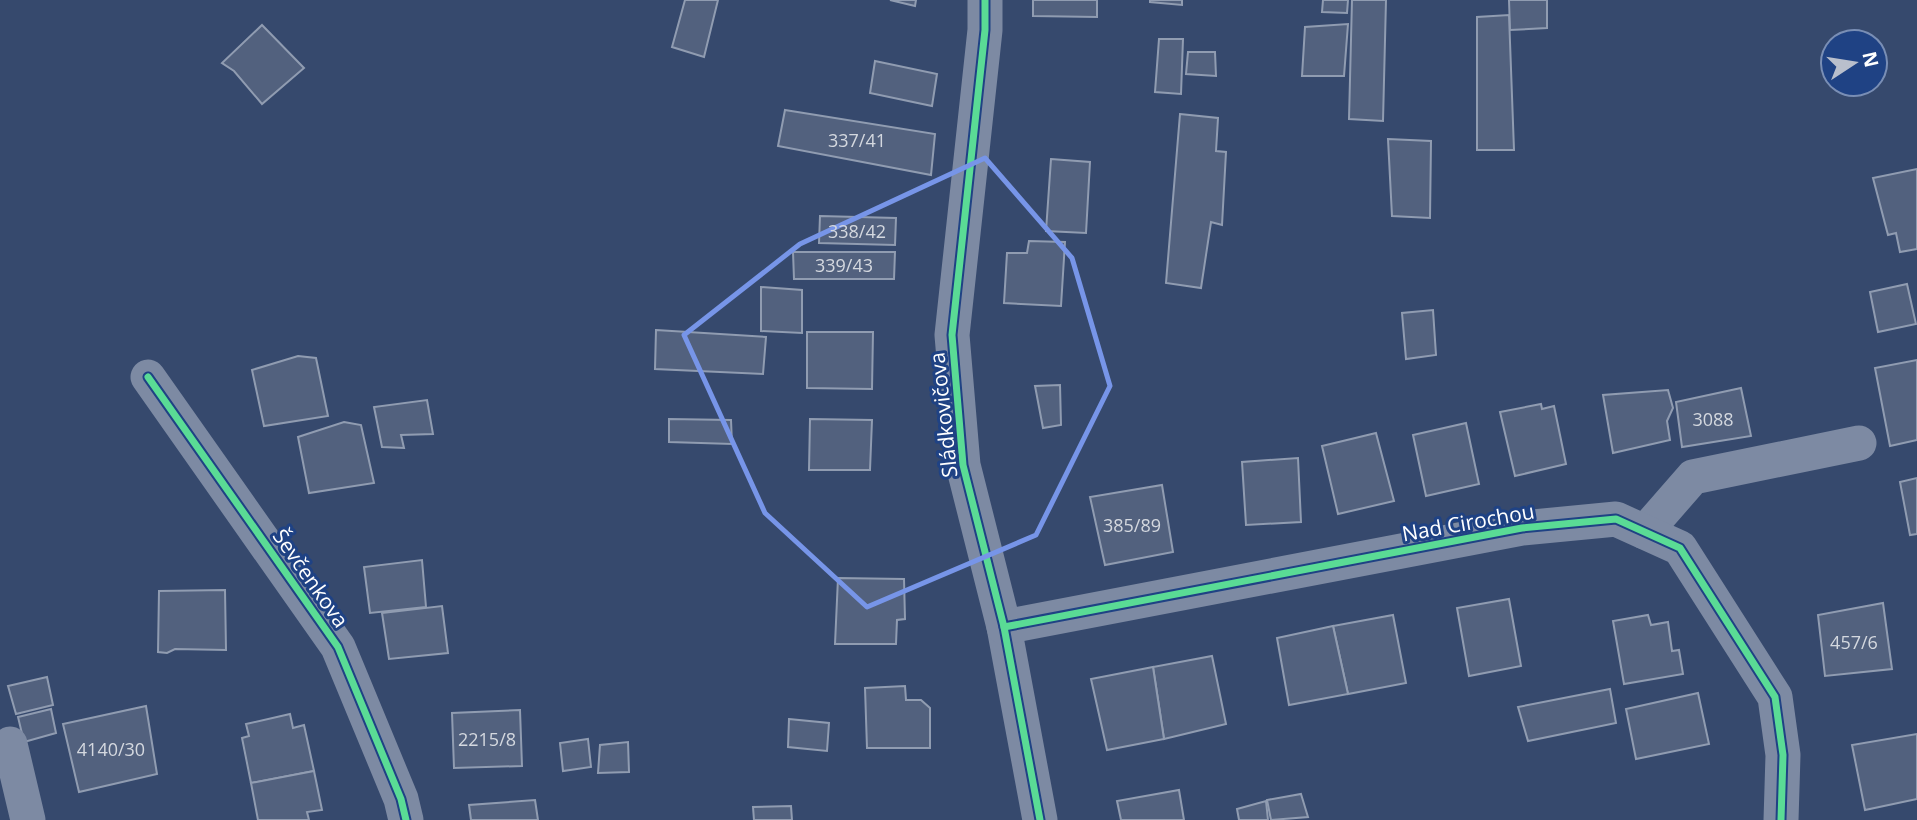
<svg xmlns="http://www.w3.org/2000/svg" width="1917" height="820" viewBox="0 0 1917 820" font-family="'Open Sans',sans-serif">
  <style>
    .building { fill: #52617e; stroke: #909cb1; stroke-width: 2 }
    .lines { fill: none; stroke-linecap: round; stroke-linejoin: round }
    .street { stroke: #7d8aa3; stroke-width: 35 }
    .cycleway-casing { stroke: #1f4284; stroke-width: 11 }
    .cycleway { stroke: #5adb95; stroke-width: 7 }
    .marked { fill: none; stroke: #7795e8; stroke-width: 5; stroke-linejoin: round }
    .labels { text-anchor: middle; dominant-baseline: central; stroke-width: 6; stroke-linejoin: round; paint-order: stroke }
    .number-label { font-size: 18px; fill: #d4d8df }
    .street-label { font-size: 21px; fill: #fff; stroke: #1f4284 }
  </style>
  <rect width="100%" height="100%" fill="#36496d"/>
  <!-- building -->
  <g class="building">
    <polygon points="685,0 718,0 704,57 672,47"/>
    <polygon points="890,0 916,0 915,6"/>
    <polygon points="1033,0 1097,0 1097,17 1033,16"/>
    <polygon points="1150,0 1182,0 1182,5 1150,2"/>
    <polygon points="1323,0 1348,0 1347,13 1322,12"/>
    <polygon points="1352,0 1386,0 1383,121 1349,119"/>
    <polygon points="1509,0 1547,0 1547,28 1510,30"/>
    <polygon points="1509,15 1514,150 1477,150 1477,17"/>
    <polygon points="1348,24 1344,76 1302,76 1305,27"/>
    <polygon points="262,25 304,68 262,104 234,71 222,63"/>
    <polygon points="1159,39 1183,39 1181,94 1155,92"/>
    <polygon points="1188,52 1215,52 1216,76 1186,74"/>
    <polygon points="875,61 937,74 932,106 870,93"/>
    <polygon points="785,110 935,134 931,175 778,146"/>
    <polygon points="1180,114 1218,118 1216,151 1226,152 1222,225 1211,222 1201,288 1166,283"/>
    <polygon points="1388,139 1431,141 1430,218 1392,216"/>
    <polygon points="1051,159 1090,162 1086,233 1046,231"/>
    <polygon points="1917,169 1917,249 1900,252 1896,233 1888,235 1873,178"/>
    <polygon points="820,216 896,218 895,245 819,243"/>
    <polygon points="1029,241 1065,242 1061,306 1004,303 1007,253 1027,253"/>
    <polygon points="793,252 895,252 894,279 794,279"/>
    <polygon points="1907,284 1916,324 1878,332 1870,292"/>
    <polygon points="761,287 802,290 802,333 761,331"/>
    <polygon points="1433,310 1436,355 1406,359 1402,313"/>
    <polygon points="656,330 766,337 763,374 655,369"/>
    <polygon points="807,332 873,332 872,389 807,388"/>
    <polygon points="298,356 316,358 328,416 264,426 252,370"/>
    <polygon points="1917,360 1917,440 1890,446 1875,368"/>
    <polygon points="1060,385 1061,425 1043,428 1035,386"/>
    <polygon points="1741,388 1751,436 1682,447 1676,402"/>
    <polygon points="1668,390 1673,408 1667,421 1670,440 1613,453 1603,395"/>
    <polygon points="427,400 433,434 401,435 404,448 382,447 374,407"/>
    <polygon points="1541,404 1542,409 1554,406 1566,464 1515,476 1500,412"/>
    <polygon points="669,419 731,420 732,444 669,442"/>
    <polygon points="810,419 872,420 870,470 809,470"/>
    <polygon points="344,422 361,425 374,483 309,493 298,437"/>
    <polygon points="1466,423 1479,484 1426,496 1413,435"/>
    <polygon points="1376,433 1394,501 1338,514 1322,446"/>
    <polygon points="1298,458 1301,522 1246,525 1242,462"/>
    <polygon points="1917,478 1917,534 1910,535 1900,482"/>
    <polygon points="1162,485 1173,552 1105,565 1090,497"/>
    <polygon points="422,560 426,607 370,613 364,567"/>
    <polygon points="838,578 904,579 905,619 897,620 896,644 835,644"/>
    <polygon points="225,590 226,650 175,649 167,653 158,652 159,591"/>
    <polygon points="1509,599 1521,666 1469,676 1457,608"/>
    <polygon points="1883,603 1892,669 1825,676 1818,615"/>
    <polygon points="442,606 448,653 389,659 382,613"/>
    <polygon points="1393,615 1406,683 1348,694 1333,626"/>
    <polygon points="1648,615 1651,625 1668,622 1672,651 1679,650 1683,674 1624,684 1613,621"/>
    <polygon points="1333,626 1348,694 1289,705 1277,638"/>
    <polygon points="1212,656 1226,724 1164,739 1153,667"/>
    <polygon points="1153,667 1164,739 1107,750 1091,679"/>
    <polygon points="47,677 53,705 16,714 8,686"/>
    <polygon points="905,686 906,700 921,700 930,708 930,748 867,748 865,688"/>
    <polygon points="1610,689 1616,723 1528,741 1518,707"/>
    <polygon points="1698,693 1709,744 1636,759 1626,709"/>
    <polygon points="146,706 157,774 79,792 63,724"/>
    <polygon points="51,709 56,733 24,742 18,717"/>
    <polygon points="520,710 522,766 454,768 452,713"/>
    <polygon points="290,714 293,728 304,725 314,771 251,783 242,738 249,736 246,724"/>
    <polygon points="789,719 829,723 827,751 788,747"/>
    <polygon points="1917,734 1917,799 1865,810 1852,745"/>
    <polygon points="588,739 591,767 563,771 560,743"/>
    <polygon points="628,742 629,772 598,773 600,745"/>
    <polygon points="314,771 322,810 307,812 309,820 258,820 251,783"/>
    <polygon points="1179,790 1184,820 1121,820 1117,801"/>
    <polygon points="1301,794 1308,817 1271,820 1267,800"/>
    <polygon points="535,800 538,820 471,820 469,805"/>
    <polygon points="1266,801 1268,820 1239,820 1237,809"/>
    <polygon points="791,806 792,820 754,820 753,807"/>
  </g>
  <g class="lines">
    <!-- street -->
    <g class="street">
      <polyline points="985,0 985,30 952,335 963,465 1004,627 1040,820"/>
      <polyline points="148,377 338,647 401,799 406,820"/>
      <polyline points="1645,532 1693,477 1859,443"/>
      <polyline points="1004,627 1522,528 1616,519 1680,548 1775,697 1783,755 1781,820"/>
      <polyline points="10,744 28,820"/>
    </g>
    <defs>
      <g id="cycleway">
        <polyline points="985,0 985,30 952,335 963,465 1004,627 1040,820"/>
        <polyline points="148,377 338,647 401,799 406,820"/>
        <polyline points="1004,627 1522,528 1616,519 1680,548 1775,697 1783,755 1781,820"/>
      </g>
    </defs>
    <!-- cycleway casing -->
    <use href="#cycleway" class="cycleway-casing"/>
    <!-- cycleway -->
    <use href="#cycleway" class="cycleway"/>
  </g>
  <!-- marked area -->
  <path class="marked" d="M985,158L1072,258L1110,386L1036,535L867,607L765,513L684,335L800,244Z"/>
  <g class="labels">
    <!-- number labels -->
    <g class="number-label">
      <text x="857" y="140">337/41</text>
      <text x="857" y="231">338/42</text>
      <text x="844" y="265">339/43</text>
      <text x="1713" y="419">3088</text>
      <text x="1132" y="525">385/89</text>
      <text x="1854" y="642">457/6</text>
      <text x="487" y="739">2215/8</text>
      <text x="111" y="749">4140/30</text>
    </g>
    <!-- street labels -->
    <g class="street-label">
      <text transform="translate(943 415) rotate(-96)">Sládkovičova</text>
      <text transform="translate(1468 522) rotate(-10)">Nad Cirochou</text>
      <text transform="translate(311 578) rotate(55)">Ševčenkova</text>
    </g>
  </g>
  <!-- north arrow -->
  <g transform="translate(1854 63) rotate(78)"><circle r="33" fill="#1f4284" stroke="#798eb5" stroke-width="2"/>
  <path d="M0-5L12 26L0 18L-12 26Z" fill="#b9bfcc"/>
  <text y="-10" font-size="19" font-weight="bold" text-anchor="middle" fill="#ffffff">N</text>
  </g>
</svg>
